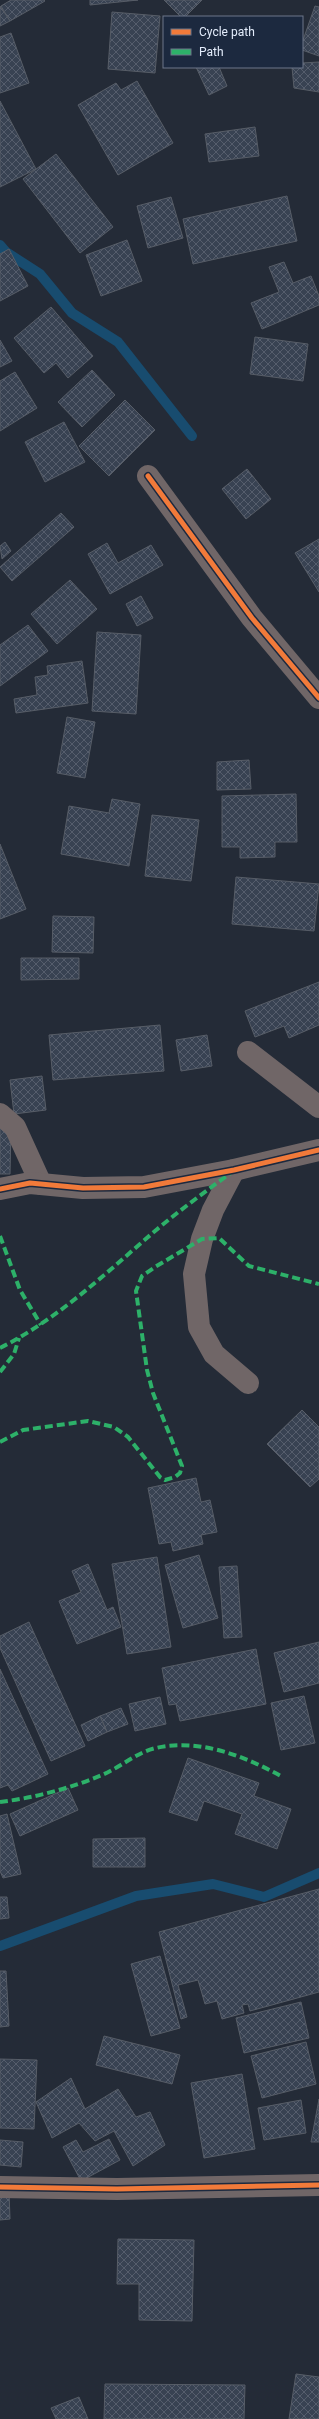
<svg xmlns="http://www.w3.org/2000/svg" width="319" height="2419" viewBox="0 0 319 2419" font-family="Roboto,sans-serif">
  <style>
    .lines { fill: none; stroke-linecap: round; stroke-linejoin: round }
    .stream { stroke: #184c6f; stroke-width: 10 }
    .building { fill: url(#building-cross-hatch); stroke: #575d67 }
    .minor { stroke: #706667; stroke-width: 22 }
    .quiet { stroke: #2db169; stroke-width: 4; stroke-dasharray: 8 4; stroke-linecap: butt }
    .cycleway-casing { stroke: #1c293f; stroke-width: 8 }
    .cycleway { stroke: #f17a3a; stroke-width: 5 }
  </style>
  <defs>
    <pattern id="building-cross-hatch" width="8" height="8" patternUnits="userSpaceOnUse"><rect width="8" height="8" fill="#384252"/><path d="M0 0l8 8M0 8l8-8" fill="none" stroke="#555d6c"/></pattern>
  </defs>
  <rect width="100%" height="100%" fill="#242b37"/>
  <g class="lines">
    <!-- stream -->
    <g class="stream">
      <polyline points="0,245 6,252 40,274 72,313 118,342 192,436"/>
      <polyline points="0,1946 136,1896 213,1884 264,1897 319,1873"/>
    </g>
  </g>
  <!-- building -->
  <g class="building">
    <polygon points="11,0 44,0 45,1 10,21 1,6"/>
    <polygon points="90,0 138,0 90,5"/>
    <polygon points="164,0 202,0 185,17 181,17"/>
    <polygon points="0,6 10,21 0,26"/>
    <polygon points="315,6 319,7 319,56 302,50 302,43"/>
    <polygon points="112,12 160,16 155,73 108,69"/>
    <polygon points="11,33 29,83 0,93 0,37"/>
    <polygon points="319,62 319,92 294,88 292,67 302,67 302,63"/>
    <polygon points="196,67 219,67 227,86 209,95"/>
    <polygon points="137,81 173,143 118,175 78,105 116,83 121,90"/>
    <polygon points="0,101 36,169 0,187"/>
    <polygon points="255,127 259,156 209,162 205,134"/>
    <polygon points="56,154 113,227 80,253 23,179"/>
    <polygon points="287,196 297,241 193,264 183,219"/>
    <polygon points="171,197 183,238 148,248 137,206"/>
    <polygon points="127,240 142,281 101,296 86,255"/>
    <polygon points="9,249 28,286 0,301 0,254"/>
    <polygon points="284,262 293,283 311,276 319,296 319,305 262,329 251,303 279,292 269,267"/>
    <polygon points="51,307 93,356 68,378 56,363 44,373 14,338"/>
    <polygon points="255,337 308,344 303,381 250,374"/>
    <polygon points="0,340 12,361 0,367"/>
    <polygon points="92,370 115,395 82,427 58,402"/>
    <polygon points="15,372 37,408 0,431 0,381"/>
    <polygon points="125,400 155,430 109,476 79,446"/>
    <polygon points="64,422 85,462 45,482 25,442"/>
    <polygon points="247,469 271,499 246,519 222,489"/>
    <polygon points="61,513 74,527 12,581 0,567"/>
    <polygon points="319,539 319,592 295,553"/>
    <polygon points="5,542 11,551 2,559 0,546"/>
    <polygon points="107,543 118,563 151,545 163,565 110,594 88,554"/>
    <polygon points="70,580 97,609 57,644 31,614"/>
    <polygon points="141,596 153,618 137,626 126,604"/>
    <polygon points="28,625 48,651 0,686 0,645"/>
    <polygon points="97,632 141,635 136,714 92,711"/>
    <polygon points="82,661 88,703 16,713 14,699 37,695 35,677 48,675 47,666"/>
    <polygon points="67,717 95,722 85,778 57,773"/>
    <polygon points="249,760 251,789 217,790 217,762"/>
    <polygon points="296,794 297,842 275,842 275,857 240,858 240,847 222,847 222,796"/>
    <polygon points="112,799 140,804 129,866 61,854 69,806 109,813"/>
    <polygon points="152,815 199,820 191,881 145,876"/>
    <polygon points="0,844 26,909 0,919"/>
    <polygon points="236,877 319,884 314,931 232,924"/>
    <polygon points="53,916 94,917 93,953 52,952"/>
    <polygon points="21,958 79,958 79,979 21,980"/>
    <polygon points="319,982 319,1025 289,1038 284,1026 255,1037 245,1011"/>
    <polygon points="160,1025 164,1071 53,1080 49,1035"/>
    <polygon points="207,1035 212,1066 181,1071 176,1040"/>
    <polygon points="42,1076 46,1110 14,1114 10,1080"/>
    <polygon points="0,1128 11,1128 10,1174 0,1174"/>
    <polygon points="302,1410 319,1427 319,1479 310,1487 267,1444"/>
    <polygon points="196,1478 201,1502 210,1500 217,1532 201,1535 203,1544 173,1551 171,1542 159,1544 148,1488"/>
    <polygon points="199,1555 218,1618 183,1628 165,1565"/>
    <polygon points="157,1557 171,1647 127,1654 112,1564"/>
    <polygon points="88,1564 107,1610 113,1607 121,1627 77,1644 59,1601 81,1592 72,1571"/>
    <polygon points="237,1566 242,1637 224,1638 219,1567"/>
    <polygon points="29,1622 85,1746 51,1761 0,1648 0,1636"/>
    <polygon points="319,1642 319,1683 284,1692 274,1653"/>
    <polygon points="256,1649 266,1704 180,1721 176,1704 169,1705 162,1668"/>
    <polygon points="0,1669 48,1774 12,1791 8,1785 0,1788"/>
    <polygon points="304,1696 315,1743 281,1750 271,1703"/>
    <polygon points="160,1697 166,1724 135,1731 129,1704"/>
    <polygon points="121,1708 128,1724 107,1732 100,1716"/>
    <polygon points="100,1716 107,1732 88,1741 81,1725"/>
    <polygon points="188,1758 259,1783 254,1796 291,1809 277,1849 235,1834 242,1814 204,1801 197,1821 169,1812"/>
    <polygon points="68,1788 78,1810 20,1836 10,1814"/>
    <polygon points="7,1814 21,1874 3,1878 0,1871 0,1816"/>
    <polygon points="145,1838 145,1867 93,1867 93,1839"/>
    <polygon points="319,1889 319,1992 250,2011 248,2004 242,2005 244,2013 222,2019 217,2001 205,2004 198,1980 178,1985 187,2017 181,2019 159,1932"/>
    <polygon points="0,1897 7,1897 9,1918 0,1919"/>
    <polygon points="160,1956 180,2028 151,2036 131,1964"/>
    <polygon points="0,1971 6,1971 9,2026 0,2027"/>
    <polygon points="301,2002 309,2038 244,2053 236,2018"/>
    <polygon points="104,2036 180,2055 172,2084 96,2065"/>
    <polygon points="306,2042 316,2084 262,2098 251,2056"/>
    <polygon points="0,2059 37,2060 34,2129 0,2128"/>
    <polygon points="242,2074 255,2149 204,2158 191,2083"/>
    <polygon points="71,2078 85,2109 118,2089 136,2117 150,2112 165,2145 133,2166 114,2131 95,2141 79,2123 52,2138 36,2102"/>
    <polygon points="319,2099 319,2142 311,2142"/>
    <polygon points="301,2100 306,2133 264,2140 258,2108"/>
    <polygon points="109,2139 120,2160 81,2181 63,2147 76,2140 83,2152"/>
    <polygon points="0,2140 23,2142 21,2167 0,2165"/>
    <polygon points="9,2192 10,2219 0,2220 0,2193"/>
    <polygon points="118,2239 194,2240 192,2321 139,2320 139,2284 117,2284"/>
    <polygon points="296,2374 319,2377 319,2419 289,2419"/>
    <polygon points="105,2384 245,2385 244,2419 104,2419"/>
    <polygon points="79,2397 88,2419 56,2419 51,2408"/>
  </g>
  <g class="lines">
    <!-- minor -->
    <g class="minor">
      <polyline points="148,476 252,618 319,698"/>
      <polyline points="248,1052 319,1107"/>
      <polyline points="0,1114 15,1127 41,1184"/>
      <polyline points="234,1170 213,1210 202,1239 194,1274 199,1327 214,1354 248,1383"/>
      <polyline points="0,1189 30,1183 83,1188 144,1187 234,1170 319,1150"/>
      <polyline points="0,2187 117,2189 319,2185"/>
    </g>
    <!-- quiet -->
    <g class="quiet">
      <polyline points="0,1236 20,1290 41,1325"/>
      <path d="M0,1348C58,1319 106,1273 155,1231C180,1210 206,1191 232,1172"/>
      <polyline points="0,1372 14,1354 19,1338"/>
      <polyline points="0,1442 23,1430 88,1421 114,1427 128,1437 160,1477 165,1480 175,1477 180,1473 182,1466 153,1393 147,1370 136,1291 142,1276 155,1267 202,1239 219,1238 249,1266 319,1284"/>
      <path d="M0,1802C34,1798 71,1788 102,1775C121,1767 137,1752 156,1748C199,1738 244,1756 281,1776"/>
    </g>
    <defs>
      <g id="cycleway">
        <polyline points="148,476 252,618 319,698"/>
        <polyline points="0,1189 30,1183 83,1188 144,1187 234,1170 319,1150"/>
        <polyline points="0,2187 117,2189 319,2185"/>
      </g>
    </defs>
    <!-- cycleway casing -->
    <use href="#cycleway" class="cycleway-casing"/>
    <!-- cycleway -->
    <use href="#cycleway" class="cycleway"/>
  </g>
  <!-- legend -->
  <rect x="163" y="16" width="140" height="52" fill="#1c293f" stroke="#6c778a"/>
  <rect x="171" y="29" width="20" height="6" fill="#f17a3a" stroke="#6c778a"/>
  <text x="199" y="36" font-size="12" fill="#e3ecfb">Cycle path</text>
  <rect x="171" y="49" width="20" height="6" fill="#2db169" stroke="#6c778a"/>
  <text x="199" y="56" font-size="12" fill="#e3ecfb">Path</text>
</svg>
